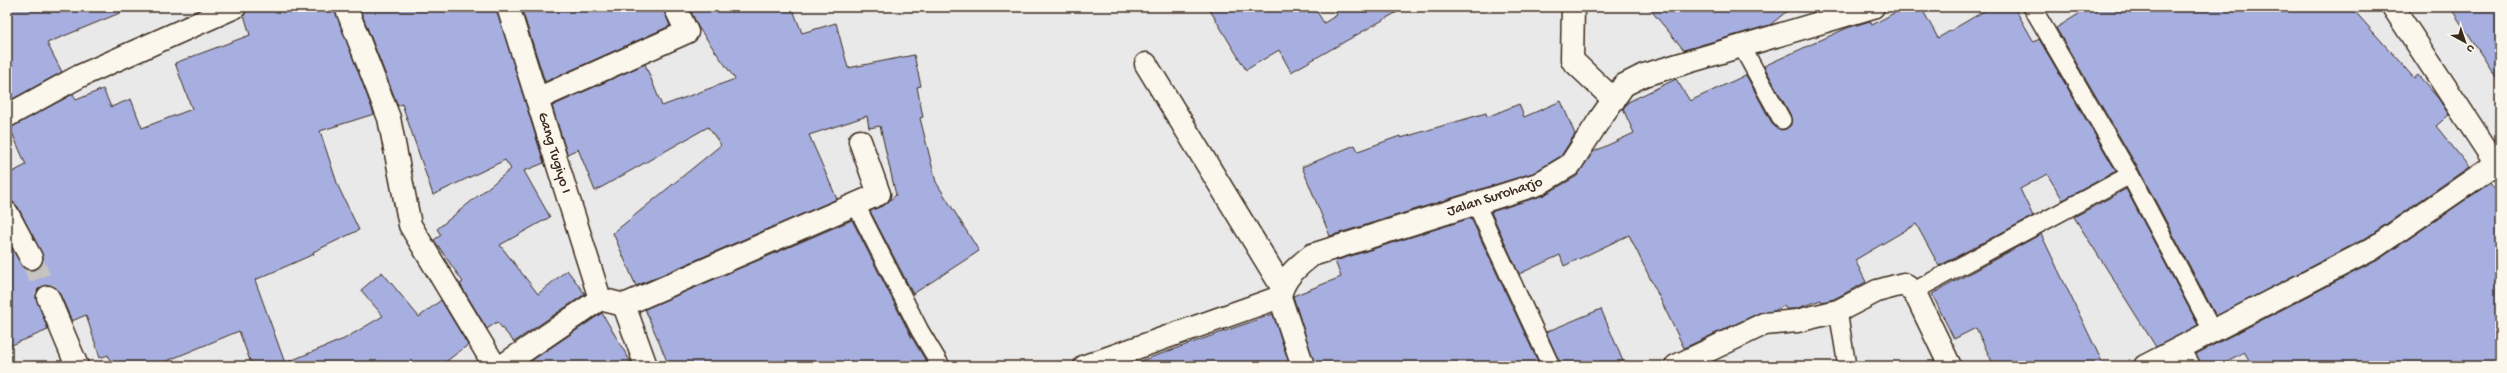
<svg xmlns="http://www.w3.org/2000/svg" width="2507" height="373" viewBox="0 0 2507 373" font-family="'Gochi Hand',sans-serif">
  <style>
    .building { fill: #a6afdf; stroke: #3b2a1e }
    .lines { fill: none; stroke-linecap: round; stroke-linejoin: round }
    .minor-tunnel { stroke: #c7c3c0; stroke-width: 22; stroke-dasharray: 22 11; stroke-linecap: butt }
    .service-casing { stroke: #3b2a1e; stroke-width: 20 }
    .minor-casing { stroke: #3b2a1e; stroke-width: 25 }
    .service { stroke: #fbf7ec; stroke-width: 17 }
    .minor { stroke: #fbf7ec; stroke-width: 22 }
    .labels { text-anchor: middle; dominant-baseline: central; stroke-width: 4; stroke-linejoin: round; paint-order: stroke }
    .street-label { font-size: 15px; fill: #3b2a1e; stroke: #fbf7ec }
  </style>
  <rect width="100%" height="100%" fill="#eae9e9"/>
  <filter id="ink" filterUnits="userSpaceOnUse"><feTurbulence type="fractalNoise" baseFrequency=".025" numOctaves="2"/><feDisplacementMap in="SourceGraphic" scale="8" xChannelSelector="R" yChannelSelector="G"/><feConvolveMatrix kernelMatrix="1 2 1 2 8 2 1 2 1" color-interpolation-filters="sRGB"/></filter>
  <g filter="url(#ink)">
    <!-- building -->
    <g class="building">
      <polygon points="7,7 132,7 132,8 47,43 62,72 7,102"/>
      <polygon points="247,7 334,7 374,114 320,131 338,186 359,230 313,252 314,254 255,280 285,363 344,339 383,316 361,290 382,272 419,317 441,300 468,345 440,366 252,366 239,331 155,366 112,366 108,355 100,358 86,315 72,321 59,292 49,285 38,289 36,296 48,330 7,347 7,240 25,269 37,269 43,258 18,207 13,202 7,201 7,175 26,165 10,128 73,94 76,100 103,89 111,107 131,99 142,128 192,109 175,63 250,35 244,15"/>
      <polygon points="359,7 496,7 544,163 524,171 550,217 500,245 538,294 567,270 585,294 514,342 497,322 487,329 460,284 463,282 434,240 441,235 437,229 511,169 505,160 433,195 402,104 398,106"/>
      <polygon points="521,7 663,7 670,26 545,82"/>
      <polygon points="689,7 792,7 802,33 836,23 848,68 914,55 921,86 917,87 923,117 920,118 936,182 979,251 913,294 870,211 884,205 896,195 880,126 869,128 867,116 809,135 837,199 636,286 613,233 721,145 708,127 595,191 578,149 567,154 552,106 645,64 662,106 735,79 698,27"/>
      <polygon points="1208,7 1314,7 1324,23 1337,15 1332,7 1406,7 1291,72 1279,50 1246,70"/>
      <polygon points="1648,7 1792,7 1770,25 1684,50"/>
      <polygon points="1905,7 1921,7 1938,38 1991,7 2014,7 2034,42 2039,39 2116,171 2063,200 2047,174 2020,189 2033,216 1939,266 1916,224 1855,260 1866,282 1834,299 1822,302 1821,300 1795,309 1786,309 1784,306 1774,311 1759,313 1684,348 1629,235 1564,266 1560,255 1519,274 1491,212 1544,195 1577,176 1593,152 1634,133 1623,109 1628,102 1676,79 1690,101 1746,75 1773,125 1781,130 1786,129 1791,125 1791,116 1764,66 1847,28 1870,21 1872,25"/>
      <polygon points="2090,7 2351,7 2414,78 2418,75 2438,98 2449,115 2436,126 2469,167 2366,238 2216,316 2139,170 2056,28"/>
      <polygon points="2450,7 2500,7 2500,83"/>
      <polygon points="1561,101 1575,134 1561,156 1533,173 1330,236 1302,167 1355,145 1358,151 1400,136 1401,138 1486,113 1487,117 1519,104 1524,117"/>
      <polygon points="2490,183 2500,197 2500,366 2253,366 2244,352 2218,366 2201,366 2196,354 2378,260"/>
      <polygon points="2126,189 2198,325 2156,347 2074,217"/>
      <polygon points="1471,218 1540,366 1315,366 1293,296 1341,277 1335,261"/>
      <polygon points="852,220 911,336 929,366 669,366 645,309"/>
      <polygon points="2041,234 2104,366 1994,366 1976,328 1954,339 1932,294"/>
      <polygon points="1601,309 1625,366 1561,366 1546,332"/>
      <polygon points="602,313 633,366 535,366 531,361"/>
      <polygon points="1273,314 1290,366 1139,366 1138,362"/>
    </g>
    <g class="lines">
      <!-- minor-tunnel -->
      <polyline class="minor-tunnel" points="31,258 48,297"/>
      <defs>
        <g id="service">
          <polyline points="1741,45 1782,120"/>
          <polyline points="2130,175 2213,332"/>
          <polyline points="1476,204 1551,366"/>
          <polyline points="856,205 920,331 941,366"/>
          <polyline points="1914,291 2130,175 2032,7"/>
          <polyline points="1838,311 1847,366"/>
        </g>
        <g id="minor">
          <polyline points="346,7 389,118 410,225 495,366"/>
          <polyline points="508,7 600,299 624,305"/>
          <polyline points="1573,7 1572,60 1614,100"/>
          <polyline points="2393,7 2500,170"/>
          <polyline points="1146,64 1282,287"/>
          <polyline points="537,99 687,32 675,7"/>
          <polyline points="7,116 80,76 235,7"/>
          <polyline points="7,213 31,258"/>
          <polyline points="48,297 77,366"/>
          <polyline points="624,305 879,194 860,141"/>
          <polyline points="624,305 646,366"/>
          <polyline points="2179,349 2189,366"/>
          <polyline points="502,366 600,299"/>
          <polyline points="1085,366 1280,297"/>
          <path d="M1303,366L1280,297C1283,278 1298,266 1312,255L1538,184L1570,165L1602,116L1624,85L1644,75L1873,7"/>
          <polyline points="1676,366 1764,324 1797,321 1838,311 1877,291 1903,284 1914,291 1950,366"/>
          <polyline points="2145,366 2372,249 2496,164"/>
        </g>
      </defs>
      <!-- service casing -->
      <use href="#service" class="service-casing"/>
      <!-- minor casing -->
      <use href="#minor" class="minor-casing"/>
      <!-- service -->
      <use href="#service" class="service"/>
      <!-- minor -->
      <use href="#minor" class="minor"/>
    </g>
  </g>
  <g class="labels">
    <!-- street labels -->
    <g class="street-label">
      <text transform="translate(554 153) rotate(73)">Gang Tugiyo I</text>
      <text transform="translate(1495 197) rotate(-18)">Jalan Suroharjo</text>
    </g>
  </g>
  <!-- margin -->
  <rect width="2507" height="373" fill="none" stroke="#fbf7ec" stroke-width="24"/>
  <rect x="12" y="12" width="2483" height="349" fill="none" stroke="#3b2a1e" stroke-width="1.5" filter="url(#ink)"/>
  <!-- north arrow -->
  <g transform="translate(2465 42) rotate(140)" stroke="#fbf7ec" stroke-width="3" paint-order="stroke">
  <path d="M0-3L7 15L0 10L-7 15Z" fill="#3b2a1e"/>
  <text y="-6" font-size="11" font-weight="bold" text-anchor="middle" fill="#3b2a1e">U</text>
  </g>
</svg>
